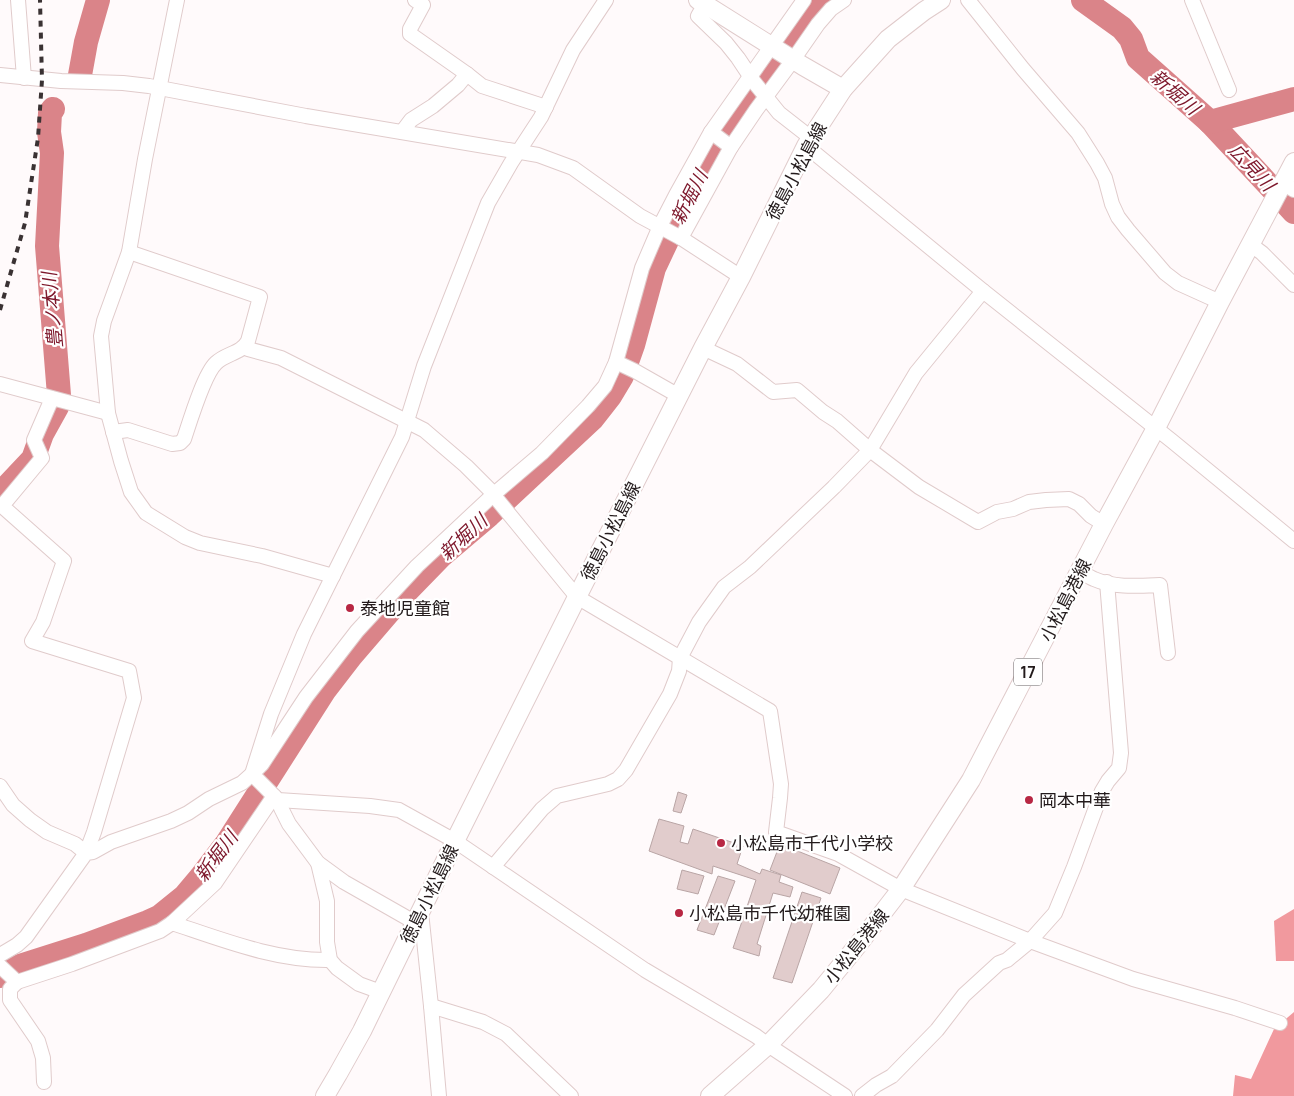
<svg xmlns="http://www.w3.org/2000/svg" width="1294" height="1096" viewBox="0 0 1294 1096" font-family="Manrope,'Noto Sans JP',sans-serif">
  <style>
    .forest { fill: #f1999e }
    .lines { fill: none; stroke-linecap: round; stroke-linejoin: round }
    .river { stroke: #da8489; stroke-width: 24 }
    .building { fill: #e1cccc; stroke: #b9a5a5 }
    .minor-casing { stroke: #e0cbcb; stroke-width: 16 }
    .major-casing { stroke: #e0cbcb; stroke-width: 20 }
    .minor { stroke: #fff; stroke-width: 14 }
    .major { stroke: #fff; stroke-width: 18 }
    .rail { stroke: #3a3233; stroke-width: 4; stroke-dasharray: 6 6; stroke-linecap: butt }
    .poi-dot { fill: #b82743; stroke: #fff; stroke-width: 2 }
    .labels { text-anchor: middle; dominant-baseline: central; stroke-width: 4.5; stroke-linejoin: round; paint-order: stroke }
    .shield { fill: #fff; stroke: #655f60; stroke-width: 1 }
    .shield-label { font-size: 16px; font-weight: bold; fill: #231b1c }
    .street-label { font-size: 18px; fill: #231b1c; stroke: #fff }
    .poi-label { font-size: 18px; fill: #231b1c; stroke: #fff; text-anchor: start }
    .water-label { font-size: 19px; font-style: italic; fill: #7d172b; stroke: #fff }
  </style>
  <rect width="100%" height="100%" fill="#fffafb"/>
  <!-- forest -->
  <g class="forest">
    <polygon points="1294,909 1294,961 1276,961 1274,921"/>
    <polygon points="1294,1012 1294,1096 1233,1096 1235,1075 1251,1079 1274,1029"/>
  </g>
  <g class="lines">
    <!-- river -->
    <g class="river">
      <polyline points="1083,0 1122,28 1131,39 1138,58 1210,122 1294,212"/>
      <polyline points="80,75 86,42 98,0"/>
      <polyline points="1210,122 1294,99"/>
      <polyline points="0,494 33,459 42,434 57,407 59,395 47,246 52,153 49,132 50,113 53,109"/>
      <polyline points="0,976 20,966 86,945 148,922 159,917 185,896 201,877 227,843 324,691 351,656 406,592 442,555 489,515 592,419 610,396 622,376 633,345 654,268 699,173 739,111 792,37 815,7 823,0"/>
    </g>
  </g>
  <!-- building -->
  <g class="building">
    <polygon points="678,792 687,795 681,813 673,811"/>
    <polygon points="659,819 684,826 680,842 688,844 693,829 743,846 737,864 760,874 762,869 781,875 779,882 793,887 790,897 773,893 757,944 761,946 759,956 733,948 756,880 713,866 712,874 649,851"/>
    <polygon points="780,844 840,868 830,894 770,870"/>
    <polygon points="682,870 704,876 698,894 677,889"/>
    <polygon points="718,876 735,881 714,935 697,930"/>
    <polygon points="802,892 821,898 792,983 773,978"/>
  </g>
  <g class="lines">
    <defs>
      <g id="minor">
        <polyline points="18,0 24,78"/>
        <polyline points="177,0 145,159 129,252 104,321 101,336 108,413 121,461 131,492 146,513 185,537 200,543 262,556 333,576"/>
        <polyline points="804,0 711,132 676,195 660,226 642,268 616,362 605,386 588,406 542,453 494,494 417,566 357,631 306,697 262,764 252,774 278,800 370,806 399,810 455,841 645,970 756,1036 768,1045 845,1096"/>
        <polyline points="968,0 1023,69 1078,133 1097,163 1105,178 1112,204 1118,217 1128,230 1165,273 1178,283 1220,302"/>
        <polyline points="1192,0 1229,90"/>
        <polyline points="705,4 698,16 726,43 738,58 754,82 779,113 811,138"/>
        <polyline points="467,74 482,86 546,107"/>
        <polyline points="0,75 61,81 123,83 149,86 306,116 538,155 573,168 640,216 681,238"/>
        <polyline points="402,132 411,120 433,106 458,85 467,74 410,34 410,29 423,5 415,0"/>
        <polyline points="711,132 731,147 681,238 741,277"/>
        <polyline points="806,146 983,291 1172,441 1294,541"/>
        <polyline points="731,147 756,110 793,60 818,24 831,9 844,0"/>
        <polyline points="1283,183 1294,190"/>
        <polyline points="1250,244 1262,253 1294,285"/>
        <polyline points="245,346 248,349 281,358 424,430 466,466 494,494 496,498 577,597 770,711 781,784 780,798 776,832 838,854 901,889 1030,941 1133,979 1235,1008 1280,1023"/>
        <polyline points="703,348 737,364 773,392 797,390 823,412 837,421 870,450 919,487 978,522 997,512 1013,509 1029,502 1046,500 1069,499 1079,504 1091,516 1104,524"/>
        <polyline points="616,362 635,371 679,396"/>
        <polyline points="0,384 108,413"/>
        <path d="M113,432L128,430L172,444L180,443L184,439C190,421 204,374 216,363C226,353 241,354 248,341L260,297L129,252"/>
        <path d="M1080,571C1085,574 1089,577 1094,579C1114,588 1138,586 1160,585L1168,653"/>
        <polyline points="0,786 13,805 30,820 47,832 75,844 86,853 94,832 134,698 129,671 32,641 43,622 64,561 2,506 42,458 34,440 50,403 51,398"/>
        <polyline points="278,800 281,808 289,824 318,863 344,882 416,923"/>
        <polyline points="318,863 327,901 327,942 330,960 337,968 359,984 381,992"/>
        <polyline points="493,867 542,809 557,796 608,784 618,779 626,770 670,694 679,671 680,658 699,622 724,587 750,567 834,487 870,450 916,373 983,291"/>
        <polyline points="421,912 431,1006 439,1096"/>
        <polyline points="172,923 215,883 274,796"/>
        <polyline points="0,955 17,945 26,937 86,853 93,852 111,842 171,821 188,813 209,799 242,783 252,774 271,714 304,634 402,437 424,366 488,203 511,163 541,117 573,50 606,0"/>
        <path d="M0,966L17,982L72,964L160,931L172,923C223,940 276,961 330,960"/>
        <polyline points="17,982 10,989 10,1000 38,1041 43,1058 44,1082"/>
        <polyline points="431,1006 483,1022 506,1034 571,1096"/>
        <polyline points="862,1096 876,1085 892,1076 937,1030 964,995 999,963 1007,960 1030,941 1055,913 1074,867 1102,791 1108,781 1119,768 1121,753 1107,582"/>
      </g>
      <g id="major">
        <polyline points="698,0 803,66 843,89"/>
        <polyline points="325,1096 338,1074 362,1031 455,841 577,597 703,348 741,277 806,146 843,89 888,39 924,11 941,0"/>
        <polyline points="710,1096 768,1045 821,990 857,946 901,889 971,780 1104,524 1156,428 1220,302 1294,162"/>
      </g>
    </defs>
    <!-- minor casing -->
    <use href="#minor" class="minor-casing"/>
    <!-- major casing -->
    <use href="#major" class="major-casing"/>
    <!-- minor -->
    <use href="#minor" class="minor"/>
    <!-- major -->
    <use href="#major" class="major"/>
    <!-- rail -->
    <polyline class="rail" points="0,310 25,223 38,138 42,80 40,0"/>
  </g>
  <!-- markers -->
  <g class="poi-dot">
    <circle cx="350" cy="608" r="5"/>
    <circle cx="1029" cy="800" r="5"/>
    <circle cx="721" cy="843" r="5"/>
    <circle cx="679" cy="913" r="5"/>
  </g>
  <g class="labels">
    <!-- shield labels -->
    <rect class="shield" x="1014" y="658.5" width="28" height="27" rx="4"/>
    <g class="shield-label">
      <text x="1028" y="672">17</text>
    </g>
    <!-- street labels -->
    <g class="street-label">
      <text transform="translate(796 171) rotate(-62)">徳島小松島線</text>
      <text transform="translate(610 531) rotate(-63)">徳島小松島線</text>
      <text transform="translate(1065 600) rotate(-63)">小松島港線</text>
      <text transform="translate(429 894) rotate(-64)">徳島小松島線</text>
      <text transform="translate(856 946) rotate(-51)">小松島港線</text>
    </g>
    <!-- poi labels -->
    <g class="poi-label">
      <text x="360" y="608">泰地児童館</text>
      <text x="1039" y="800">岡本中華</text>
      <text x="731" y="843">小松島市千代小学校</text>
      <text x="689" y="913">小松島市千代幼稚園</text>
    </g>
    <!-- water labels -->
    <g class="water-label">
      <text transform="translate(1175 92) rotate(41)">新堀川</text>
      <text transform="translate(1252 167) rotate(47)">広見川</text>
      <text transform="translate(689 197) rotate(-63)">新堀川</text>
      <text transform="translate(52 310) rotate(-95)">豊ノ本川</text>
      <text transform="translate(463 537) rotate(-43)">新堀川</text>
      <text transform="translate(216 856) rotate(-53)">新堀川</text>
    </g>
  </g>
</svg>
